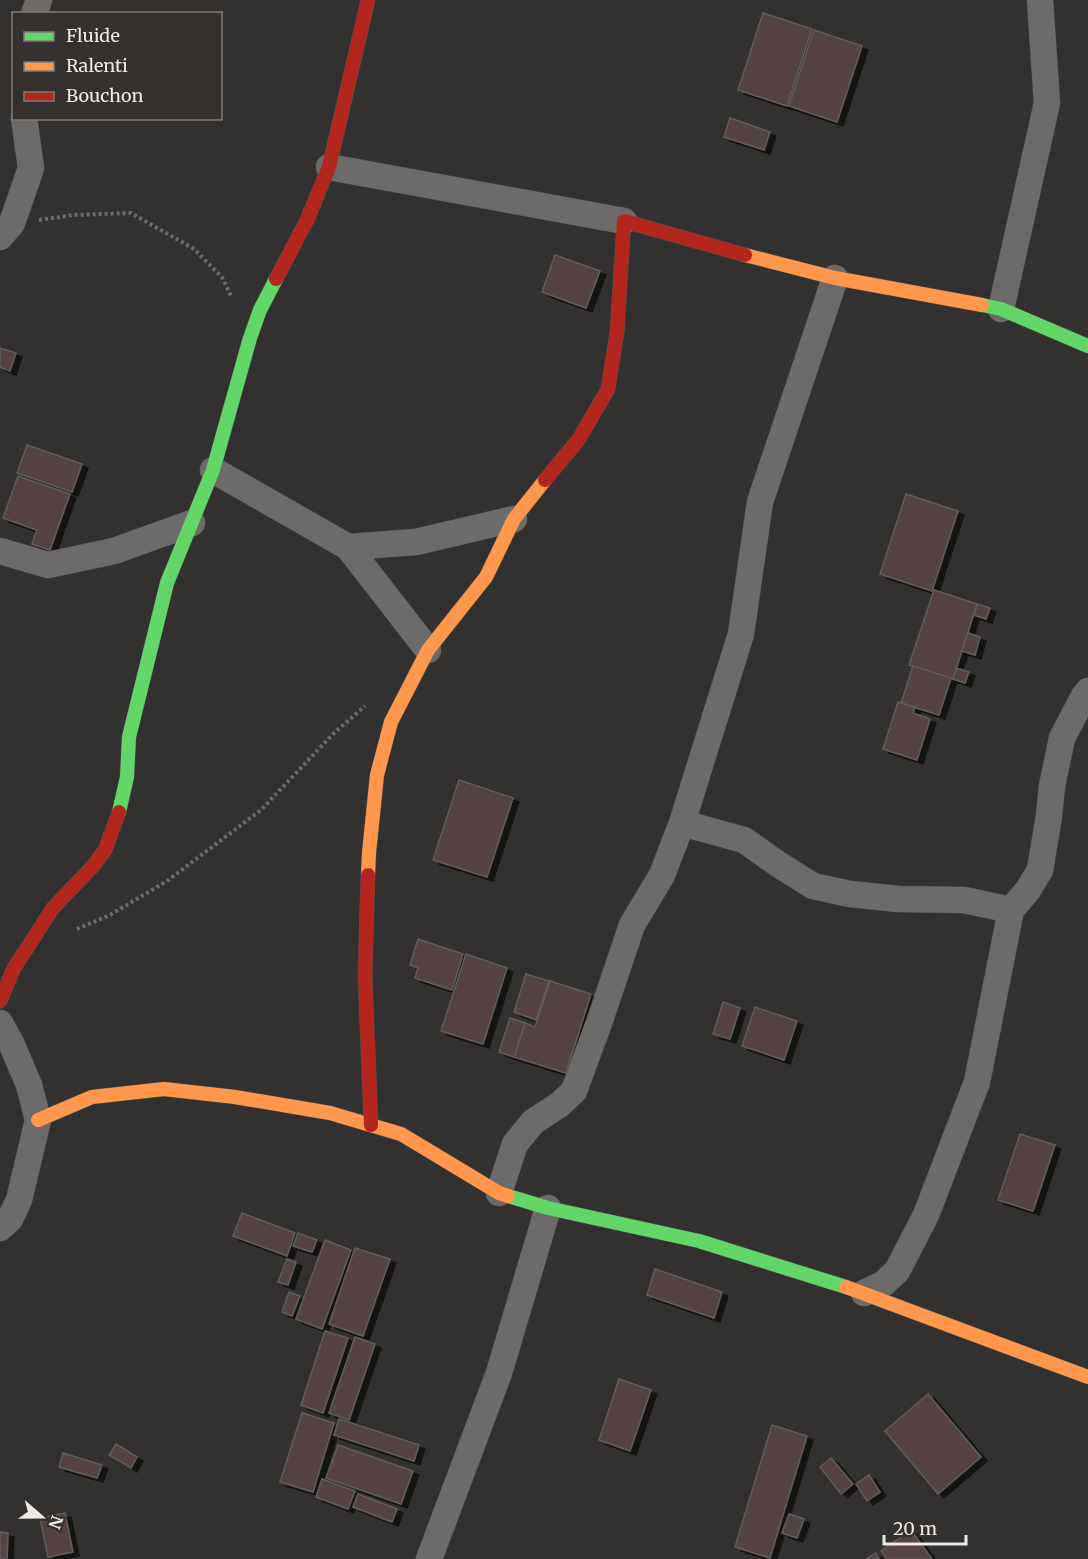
<svg xmlns="http://www.w3.org/2000/svg" width="1088" height="1559" viewBox="0 0 1088 1559" font-family="Merriweather,serif">
  <style>
    .building { fill: #544342; stroke: #5e5d5d; stroke-width: 1.5; filter: url(#shadow) }
    .lines { fill: none; stroke-linecap: round; stroke-linejoin: round }
    .street-casing { stroke: #51504e; stroke-width: 27 }
    .fast-casing { stroke: #51504e; stroke-width: 15 }
    .slow-casing { stroke: #51504e; stroke-width: 15 }
    .jam-casing { stroke: #51504e; stroke-width: 15 }
    .path { stroke: #6c6b6b; stroke-width: 4; stroke-dasharray: 3 3; stroke-linecap: butt }
    .street { stroke: #6c6b6a; stroke-width: 26 }
    .fast { stroke: #63d668; stroke-width: 14 }
    .slow { stroke: #ff974d; stroke-width: 14 }
    .jam { stroke: #b3261e; stroke-width: 14 }
  </style>
  <defs>
    <filter id="shadow"><feDropShadow dx="6" dy="4" stdDeviation="0" flood-color="#0009"/></filter>
  </defs>
  <rect width="100%" height="100%" fill="#333130"/>
  <!-- building -->
  <g class="building">
    <polygon points="763,13 812,29 787,106 738,90"/>
    <polygon points="814,30 862,46 837,122 789,106"/>
    <polygon points="730,118 770,132 764,150 724,137"/>
    <polygon points="555,255 600,271 586,308 542,292"/>
    <polygon points="0,348 16,353 10,371 0,367"/>
    <polygon points="27,445 82,464 72,492 17,473"/>
    <polygon points="18,476 70,494 50,550 32,544 37,530 3,518"/>
    <polygon points="906,494 958,511 932,591 880,574"/>
    <polygon points="934,590 977,604 953,679 909,665"/>
    <polygon points="977,604 990,608 986,619 974,615"/>
    <polygon points="968,633 980,637 975,655 962,651"/>
    <polygon points="913,666 951,678 939,715 901,703"/>
    <polygon points="956,668 969,672 965,683 953,679"/>
    <polygon points="898,702 915,707 913,713 930,719 917,760 883,749"/>
    <polygon points="459,780 513,798 487,877 433,860"/>
    <polygon points="418,939 463,954 452,990 415,978 418,968 410,965"/>
    <polygon points="466,954 507,968 483,1044 441,1031"/>
    <polygon points="526,974 549,981 536,1020 514,1012"/>
    <polygon points="550,981 591,994 566,1073 514,1057 525,1023 535,1027"/>
    <polygon points="723,1002 740,1008 730,1039 713,1034"/>
    <polygon points="755,1007 797,1021 784,1060 742,1046"/>
    <polygon points="510,1018 525,1023 514,1057 499,1052"/>
    <polygon points="1020,1134 1055,1145 1033,1211 998,1200"/>
    <polygon points="242,1213 295,1233 287,1256 233,1236"/>
    <polygon points="298,1233 317,1240 312,1252 293,1246"/>
    <polygon points="325,1240 351,1250 322,1329 296,1319"/>
    <polygon points="355,1248 390,1259 363,1336 329,1324"/>
    <polygon points="287,1259 296,1262 288,1285 278,1282"/>
    <polygon points="655,1269 722,1292 714,1318 647,1295"/>
    <polygon points="289,1292 300,1296 292,1316 282,1312"/>
    <polygon points="325,1331 348,1338 323,1413 301,1405"/>
    <polygon points="355,1337 375,1344 349,1420 329,1413"/>
    <polygon points="619,1379 651,1390 630,1451 599,1440"/>
    <polygon points="928,1394 981,1457 938,1494 885,1431"/>
    <polygon points="302,1413 334,1423 313,1492 280,1482"/>
    <polygon points="339,1419 419,1445 414,1461 334,1435"/>
    <polygon points="772,1425 807,1436 770,1558 735,1547"/>
    <polygon points="116,1444 137,1457 131,1468 109,1455"/>
    <polygon points="338,1445 413,1471 401,1504 326,1478"/>
    <polygon points="63,1453 102,1465 97,1478 59,1467"/>
    <polygon points="831,1458 853,1484 841,1494 820,1467"/>
    <polygon points="869,1475 880,1492 867,1501 856,1484"/>
    <polygon points="322,1479 355,1491 348,1509 316,1497"/>
    <polygon points="358,1494 397,1509 392,1522 353,1507"/>
    <polygon points="65,1513 73,1552 48,1557 40,1518"/>
    <polygon points="789,1514 804,1519 797,1538 782,1533"/>
    <polygon points="911,1530 932,1559 887,1559 881,1551"/>
    <polygon points="0,1532 8,1533 7,1559 0,1559"/>
    <polygon points="876,1553 879,1559 866,1559"/>
  </g>
  <g class="lines">
    <defs>
      <g id="street">
        <polyline points="34,14 39,0"/>
        <polyline points="329,167 624,221"/>
        <polyline points="0,237 12,223 31,168 24,118"/>
        <polyline points="1001,309 1047,103 1040,0"/>
        <polyline points="213,470 348,547 428,650"/>
        <polyline points="348,547 416,542 514,519"/>
        <polyline points="0,551 48,565 114,551 192,523"/>
        <polyline points="682,823 744,840 778,864 813,886 850,894 898,899 964,900 1011,910"/>
        <polyline points="0,1023 12,1045 29,1085 38,1120 19,1200 10,1219 0,1228"/>
        <polyline points="499,1193 515,1144 533,1122 559,1105 574,1091 599,1023 632,925 662,875 682,823 741,634 760,502 835,278"/>
        <polyline points="864,1293 883,1284 897,1271 926,1215 977,1082 1011,910 1028,890 1040,870 1049,816 1052,786 1062,738 1084,696 1088,691"/>
        <polyline points="429,1559 499,1373 548,1208"/>
      </g>
      <g id="fast">
        <polyline points="982,305 1001,309 1088,346"/>
        <polyline points="119,812 127,777 129,737 167,583 213,470 250,338 260,310 276,279"/>
        <polyline points="508,1196 548,1208 699,1241 846,1287"/>
      </g>
      <g id="slow">
        <polyline points="745,255 835,278 982,305"/>
        <polyline points="368,875 369,853 377,775 391,722 428,650 486,577 514,519 545,480"/>
        <polyline points="38,1120 92,1097 164,1089 235,1097 330,1113 401,1134 499,1193 508,1196"/>
        <polyline points="846,1287 1088,1377"/>
      </g>
      <g id="jam">
        <polyline points="276,279 307,220 329,167 368,0"/>
        <polyline points="545,480 579,439 608,389 617,332 624,221 745,255"/>
        <polyline points="368,875 365,975 371,1125"/>
        <polyline points="0,1001 14,968 53,908 93,866 105,850 119,812"/>
      </g>
    </defs>
    <!-- street casing -->
    <use href="#street" class="street-casing"/>
    <!-- fast casing -->
    <use href="#fast" class="fast-casing"/>
    <!-- slow casing -->
    <use href="#slow" class="slow-casing"/>
    <!-- jam casing -->
    <use href="#jam" class="jam-casing"/>
    <!-- path -->
    <g class="path">
      <polyline points="39,220 73,215 131,213 194,249 222,277 232,298"/>
      <polyline points="77,929 110,915 167,881 261,810 334,733 365,706"/>
    </g>
    <!-- street -->
    <use href="#street" class="street"/>
    <!-- fast -->
    <use href="#fast" class="fast"/>
    <!-- slow -->
    <use href="#slow" class="slow"/>
    <!-- jam -->
    <use href="#jam" class="jam"/>
  </g>
  <!-- legend -->
  <rect x="12" y="12" width="210" height="108" fill="#34312f" stroke="#7e7b79" stroke-width="1.5"/>
  <rect x="24" y="32" width="30" height="9" fill="#63d668" stroke="#7e7b79" stroke-width="1.5"/>
  <text x="66" y="42" font-size="18" fill="#eceae8">Fluide</text>
  <rect x="24" y="62" width="30" height="9" fill="#ff974d" stroke="#7e7b79" stroke-width="1.5"/>
  <text x="66" y="72" font-size="18" fill="#eceae8">Ralenti</text>
  <rect x="24" y="92" width="30" height="9" fill="#b3261e" stroke="#7e7b79" stroke-width="1.5"/>
  <text x="66" y="102" font-size="18" fill="#eceae8">Bouchon</text>
  <!-- north arrow -->
  <g transform="translate(42 1517) rotate(110)" stroke="#34312f" stroke-width="4.5" paint-order="stroke">
  <path d="M0-4.5L10 22L0 15L-10 22Z" fill="#eceae8"/>
  <text y="-9" font-size="16" font-weight="bold" text-anchor="middle" fill="#eceae8">N</text>
  </g>
  <!-- scale -->
  <path d="M884 1535v9h82v-9" fill="none" stroke="#eceae8" stroke-width="3"/>
  <text x="893" y="1535" font-size="18" fill="#eceae8" stroke="#34312f" stroke-width="4.5" paint-order="stroke">20 m</text>
</svg>
